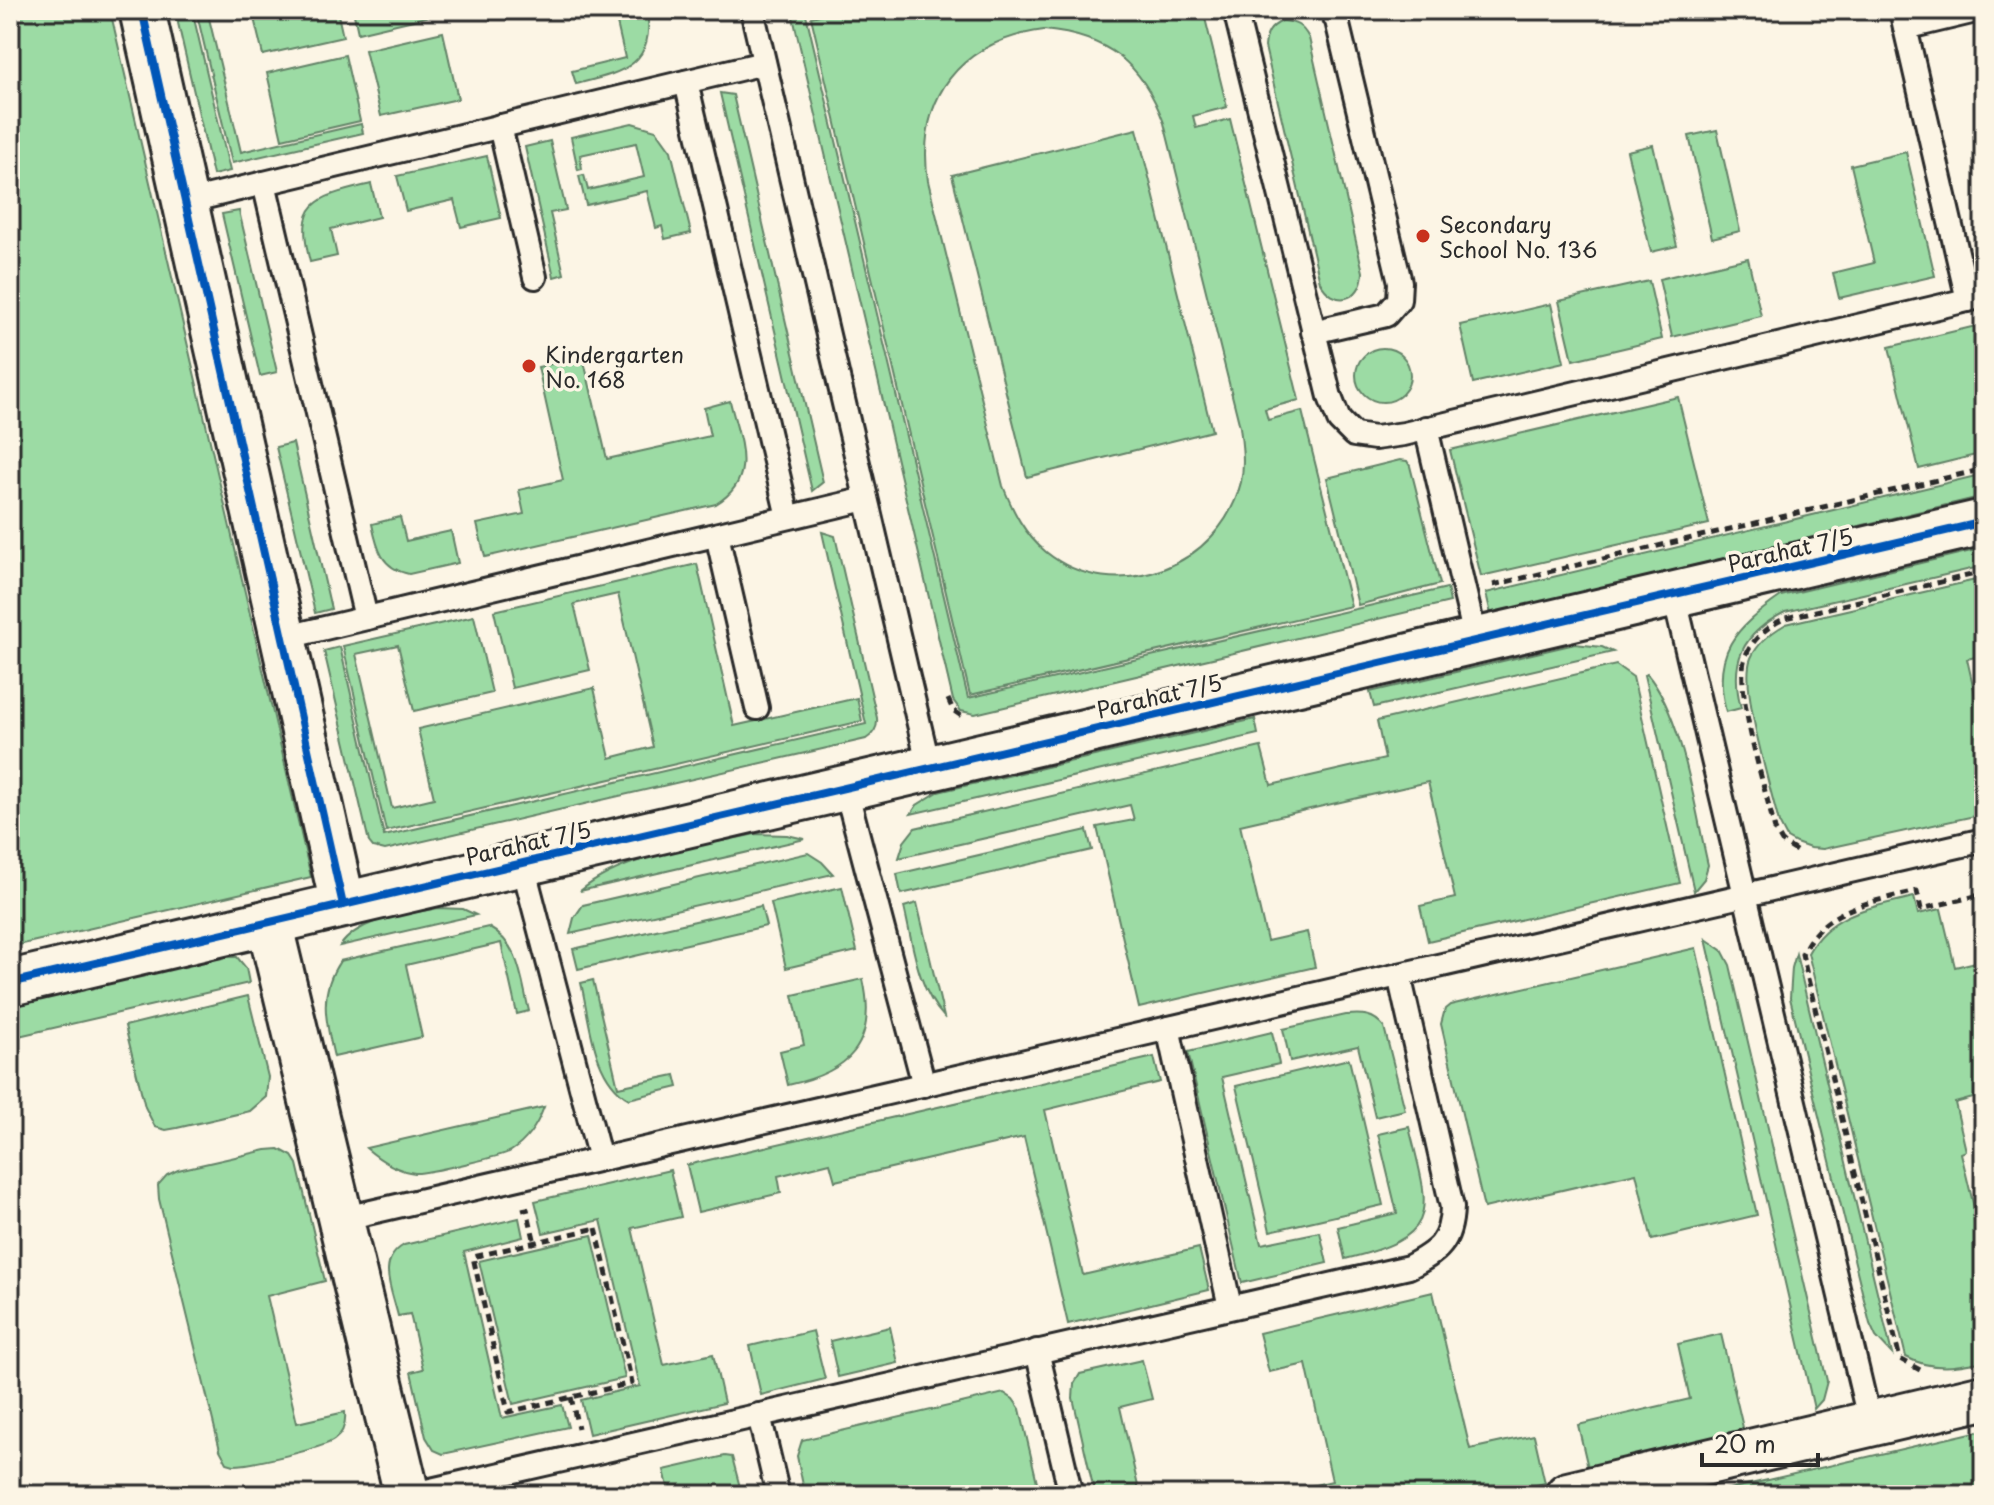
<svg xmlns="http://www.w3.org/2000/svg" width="1994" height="1505" viewBox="0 0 1994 1505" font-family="'Playpen Sans',sans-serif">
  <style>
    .green { fill: #9cdba4; stroke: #648368; stroke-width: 2; fill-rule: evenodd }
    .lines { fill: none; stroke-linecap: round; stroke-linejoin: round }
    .service-casing { stroke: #2b2b2b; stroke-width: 28 }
    .minor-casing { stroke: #2b2b2b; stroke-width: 50 }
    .path { stroke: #2b2b2b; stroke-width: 5; stroke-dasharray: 8 6; stroke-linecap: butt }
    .service { stroke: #fcf5e5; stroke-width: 22 }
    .minor { stroke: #fcf5e5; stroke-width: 44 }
    .cycleway-casing { stroke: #fcf5e5; stroke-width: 13 }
    .cycleway { stroke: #0057b8; stroke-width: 8 }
    .poi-dot { fill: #c8321e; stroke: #fcf5e5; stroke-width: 3 }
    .labels { text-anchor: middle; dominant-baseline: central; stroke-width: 7; stroke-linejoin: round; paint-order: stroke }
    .poi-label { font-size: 22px; fill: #2b2b2b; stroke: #fcf5e5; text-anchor: start }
    .street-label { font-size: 22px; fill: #2b2b2b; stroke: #fcf5e5 }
  </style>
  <rect width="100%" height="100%" fill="#fcf5e5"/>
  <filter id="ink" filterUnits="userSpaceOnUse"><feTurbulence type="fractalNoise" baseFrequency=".0125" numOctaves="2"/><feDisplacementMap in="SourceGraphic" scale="16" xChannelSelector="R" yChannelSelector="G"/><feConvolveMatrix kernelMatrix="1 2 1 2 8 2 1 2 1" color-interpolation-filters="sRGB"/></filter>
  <g filter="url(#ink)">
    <!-- green -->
    <g class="green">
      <polygon points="10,10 110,10 311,877 10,947"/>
      <polygon points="175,10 192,10 230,171 213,175"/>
      <polygon points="196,10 207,10 241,152 361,124 363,133 232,163"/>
      <polygon points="252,10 337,10 343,37 263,55"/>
      <polygon points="353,10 438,10 439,14 358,33"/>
      <path d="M614,10H647C656,67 620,73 576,84L572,71L625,58Z"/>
      <polygon points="805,10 968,698 1447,588 1450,602 975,714 961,711 953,700 793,17"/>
      <path d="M841,10H1203L1227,107L1193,116L1196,128L1230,119L1299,400L1265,409L1268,420L1302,411L1351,606L970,695L811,17ZM1044,30C1107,36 1142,63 1164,123L1240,427C1242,445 1245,463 1241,482C1221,566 1115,608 1046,552C1024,534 1013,511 1003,486L928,181C916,97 960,41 1044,30Z"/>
      <path d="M1282,21C1296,22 1302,25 1309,38L1363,272C1362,302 1333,308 1320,282L1265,47C1266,33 1270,27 1282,21Z"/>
      <polygon points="443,32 458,99 381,116 365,50"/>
      <polygon points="345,55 360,121 282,139 267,73"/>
      <polygon points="720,93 733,95 823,482 812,491"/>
      <polygon points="632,123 656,130 671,151 691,233 665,239 662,226 656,228 647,191 586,205 579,176 584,175 588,190 644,177 636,143 580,155 582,169 578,170 571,137"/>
      <polygon points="1137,129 1212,431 1027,477 952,175"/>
      <polygon points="1717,130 1740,231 1712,238 1689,136"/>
      <polygon points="550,141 566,210 550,213 564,274 554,277 525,147"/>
      <polygon points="1653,145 1677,246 1651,252 1627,151"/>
      <polygon points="1906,152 1935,276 1839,298 1833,273 1874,263 1851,165"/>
      <polygon points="487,156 501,218 461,227 454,200 406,211 397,176"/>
      <path d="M371,184L379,217L331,229L337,256L310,262C294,200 318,197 371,184Z"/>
      <polygon points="239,211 277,372 260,376 222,214"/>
      <polygon points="1748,258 1761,316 1672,337 1659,279"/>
      <polygon points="1649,281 1662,339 1573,360 1559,301"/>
      <polygon points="1551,304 1564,362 1473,383 1460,325"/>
      <polygon points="1984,324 1984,453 1919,469 1889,347"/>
      <circle cx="1383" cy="375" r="27"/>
      <path d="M583,357L607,459L710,436L704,408L730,401C739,440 759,478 716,504L485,557L477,524L524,514L519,490L563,480L538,367Z"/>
      <polygon points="1678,397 1709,524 1481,576 1450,450"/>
      <polygon points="293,443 331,609 315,613 276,447"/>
      <polygon points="1400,460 1407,461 1410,466 1440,584 1358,605 1327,478"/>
      <polygon points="1984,474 1984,496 1491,614 1486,593"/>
      <path d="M400,517L406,541L451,531L458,563L409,574C381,568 377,548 372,524Z"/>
      <path d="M822,532L835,536L877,718C878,728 874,734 866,739L385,850L373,847L369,842L324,651L340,647L384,836L866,724Z"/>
      <path d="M1984,548V566L1785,612C1742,634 1729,661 1741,708L1726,712C1711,652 1735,628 1781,596Z"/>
      <polygon points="697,564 734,726 857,698 862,721 386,831 343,646 474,616 492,693 414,711 398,645 356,654 392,808 434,798 418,729 594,688 610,758 653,747 618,594 574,604 590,670 512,688 494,611"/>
      <path d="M1984,578V655L1967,659L1984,733V814L1823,849L1810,848L1796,843L1787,838L1779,823C1771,789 1739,686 1751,658C1758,642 1772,632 1786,624Z"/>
      <polygon points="1575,644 1602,647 1613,652 1374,707 1370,692"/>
      <polygon points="1616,665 1633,677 1680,883 1428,941 1420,906 1455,898 1428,782 1240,825 1267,941 1307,932 1315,967 1139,1008 1097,827 1134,820 1130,805 899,858 904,842 915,828 1261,747 1271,785 1385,759 1377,721"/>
      <path d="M1647,674C1683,716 1695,810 1708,865L1704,879L1694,891L1644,675Z"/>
      <polygon points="1255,719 1258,734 911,814 917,805 938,792"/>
      <polygon points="1087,830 1092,850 901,894 897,874"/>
      <path d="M755,834L787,835L805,839L580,891C626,854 698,847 755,834Z"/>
      <polygon points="808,853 822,862 833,874 570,934 574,918 583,905"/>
      <polygon points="842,887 857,951 786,968 771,903"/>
      <path d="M1914,897L1918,914L1941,909L1955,967L1984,960V1095L1955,1103L1966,1151L1961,1153L1984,1249V1361C1956,1367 1932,1371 1906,1357L1808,953C1830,912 1872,907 1914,897Z"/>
      <path d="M917,903L944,1017C917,988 913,945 904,907Z"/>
      <polygon points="761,906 766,926 578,969 573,949"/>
      <path d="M438,908L463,909L476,915L340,946C361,917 405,915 438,908Z"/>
      <path d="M488,927C520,944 521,978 529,1011L517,1014L501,943L406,965L422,1037L334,1057C326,1022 318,993 340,961Z"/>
      <polygon points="1706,939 1722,950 1730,965 1827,1381 1822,1400 1814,1409"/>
      <polygon points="1696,948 1757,1215 1652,1240 1636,1173 1484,1208 1441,1024 1445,1009 1450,1005"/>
      <polygon points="1796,954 1892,1354 1876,1337 1870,1324 1790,998 1792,968"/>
      <polygon points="223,957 237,957 246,968 249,983 10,1038 10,1006"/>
      <path d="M863,979C878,1044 849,1072 788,1085L780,1051L804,1045L793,995Z"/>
      <path d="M593,980L618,1087L675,1075L678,1087L629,1099C592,1078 590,1020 581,983Z"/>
      <polygon points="248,996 268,1077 266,1097 250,1111 177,1128 166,1130 155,1127 145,1107 125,1026"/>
      <path d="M1346,1015C1362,1014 1373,1013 1384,1027L1405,1110L1375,1117L1358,1046L1290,1061L1283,1029Z"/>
      <polygon points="1272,1032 1279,1064 1222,1077 1261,1244 1320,1232 1327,1263 1242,1283 1188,1052"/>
      <polygon points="1154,1057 1160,1082 1045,1110 1083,1275 1199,1248 1209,1290 1068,1324 1024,1137 835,1181 830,1163 778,1176 781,1193 698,1212 687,1165"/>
      <polygon points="1349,1059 1383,1205 1270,1231 1236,1086"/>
      <path d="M544,1107C538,1123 527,1141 511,1151C503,1156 425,1174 415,1173C396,1171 380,1160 366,1148Z"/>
      <path d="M1409,1127C1430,1212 1443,1236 1345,1259L1338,1227L1397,1213L1378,1134Z"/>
      <path d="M279,1149L292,1156L297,1164L325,1281L267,1296L297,1423L345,1412C346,1423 344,1433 334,1440C321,1449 250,1465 234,1465L227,1463L220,1450L159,1199L158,1185L167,1175L178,1170L266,1150Z"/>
      <polygon points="670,1170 681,1217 632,1228 664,1365 713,1354 724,1403 589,1434 581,1400 640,1386 601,1220 543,1233 535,1201"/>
      <path d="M519,1218L523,1237L464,1252L502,1418L562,1405L568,1427L443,1454L434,1450L426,1437L411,1372L423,1369L410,1314L398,1316C392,1290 376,1261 404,1245Z"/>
      <polygon points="592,1235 625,1378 513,1404 479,1261"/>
      <polygon points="1433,1292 1470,1449 1534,1435 1545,1483 1491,1495 1295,1495 1294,1490 1332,1481 1306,1364 1269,1372 1259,1333"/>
      <polygon points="890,1327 898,1363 838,1377 830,1341"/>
      <polygon points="813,1331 825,1379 761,1395 750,1346"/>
      <polygon points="1721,1334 1745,1436 1589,1472 1578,1425 1690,1399 1678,1344"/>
      <polygon points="1142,1360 1152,1399 1120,1407 1140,1495 1095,1495 1073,1398 1074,1384 1080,1374"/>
      <polygon points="1004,1393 1013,1399 1020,1409 1040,1495 805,1495 797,1456 802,1440"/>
      <polygon points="1984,1430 1984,1495 1703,1495"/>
      <polygon points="725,1456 732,1457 742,1495 670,1495 664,1470"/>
    </g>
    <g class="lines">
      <defs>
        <g id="service">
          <polyline points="752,10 929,767"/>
          <polyline points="1235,10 1330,397 1339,420 1354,435 1375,438 1404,434 1984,296"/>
          <polyline points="1901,10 1968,300"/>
          <polyline points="1905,28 1980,10"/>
          <polyline points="686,82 788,517"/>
          <polyline points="500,126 535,277"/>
          <polyline points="264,183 366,618"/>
          <polyline points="185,202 764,63"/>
          <polyline points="1313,332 1386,315 1399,300 1400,282 1337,21 1331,10"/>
          <polyline points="1426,428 1476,641"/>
          <polyline points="717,535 757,708"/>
          <polyline points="1674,595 1870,1423"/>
          <polyline points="283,638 866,499"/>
          <polyline points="845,786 924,1085"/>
          <polyline points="522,862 600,1159"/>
          <polyline points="1168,1028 1230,1307"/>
          <polyline points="341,1219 1984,840"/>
          <polyline points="1037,1351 1071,1495"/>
          <polyline points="759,1415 778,1495"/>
          <path d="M409,1495L1409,1267C1439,1251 1451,1242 1452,1207L1399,975"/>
        </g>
        <g id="minor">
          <polyline points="343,905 1984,522"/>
          <polyline points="269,922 407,1495"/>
          <polyline points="10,983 343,905 142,10"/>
          <polyline points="1568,1495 1984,1397"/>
        </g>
      </defs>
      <!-- service casing -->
      <use href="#service" class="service-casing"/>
      <!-- minor casing -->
      <use href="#minor" class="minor-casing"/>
      <!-- path -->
      <g class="path">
        <polyline points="1493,585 1984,469"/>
        <polyline points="948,699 953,710 964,718"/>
        <path d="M1796,851L1782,842L1775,830C1767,794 1732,686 1746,655C1754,637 1768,626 1786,618L1984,572"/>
        <polyline points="522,1210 527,1209 535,1243"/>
        <polygon points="596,1228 632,1383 508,1412 473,1257"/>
        <path d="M1920,1370L1900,1359L1802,954C1823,907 1873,902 1917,891L1921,909L1984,894"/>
        <polyline points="571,1397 578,1428"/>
      </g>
      <!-- service -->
      <use href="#service" class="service"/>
      <!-- minor -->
      <use href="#minor" class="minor"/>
      <defs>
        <g id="cycleway">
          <polyline points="343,905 1984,522"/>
          <polyline points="10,983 343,905 142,10"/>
        </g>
      </defs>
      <!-- cycleway casing -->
      <use href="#cycleway" class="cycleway-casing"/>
      <!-- cycleway -->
      <use href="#cycleway" class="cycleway"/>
    </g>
  </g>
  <!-- markers -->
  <g class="poi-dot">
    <circle cx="1423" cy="236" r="8"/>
    <circle cx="529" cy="366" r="8"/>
  </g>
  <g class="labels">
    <!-- poi labels -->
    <g class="poi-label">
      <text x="1439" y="223">Secondary<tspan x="1439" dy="25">School No. 136</tspan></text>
      <text x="545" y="353">Kindergarten<tspan x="545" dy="25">No. 168</tspan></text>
    </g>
    <!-- street labels -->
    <g class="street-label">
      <text transform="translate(1790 549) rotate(-13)">Parahat 7/5</text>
      <text transform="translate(1159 695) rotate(-13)">Parahat 7/5</text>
      <text transform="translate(528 842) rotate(-13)">Parahat 7/5</text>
    </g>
  </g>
  <!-- margin -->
  <rect width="1994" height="1505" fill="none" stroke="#fcf5e5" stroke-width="40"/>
  <rect x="20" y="20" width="1954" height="1465" fill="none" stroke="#2b2b2b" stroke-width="3" filter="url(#ink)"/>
  <!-- scale -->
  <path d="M1702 1453v12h116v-12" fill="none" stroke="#2b2b2b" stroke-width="4"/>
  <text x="1714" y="1453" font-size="24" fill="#2b2b2b" stroke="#fcf5e5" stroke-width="6" paint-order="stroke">20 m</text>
</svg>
